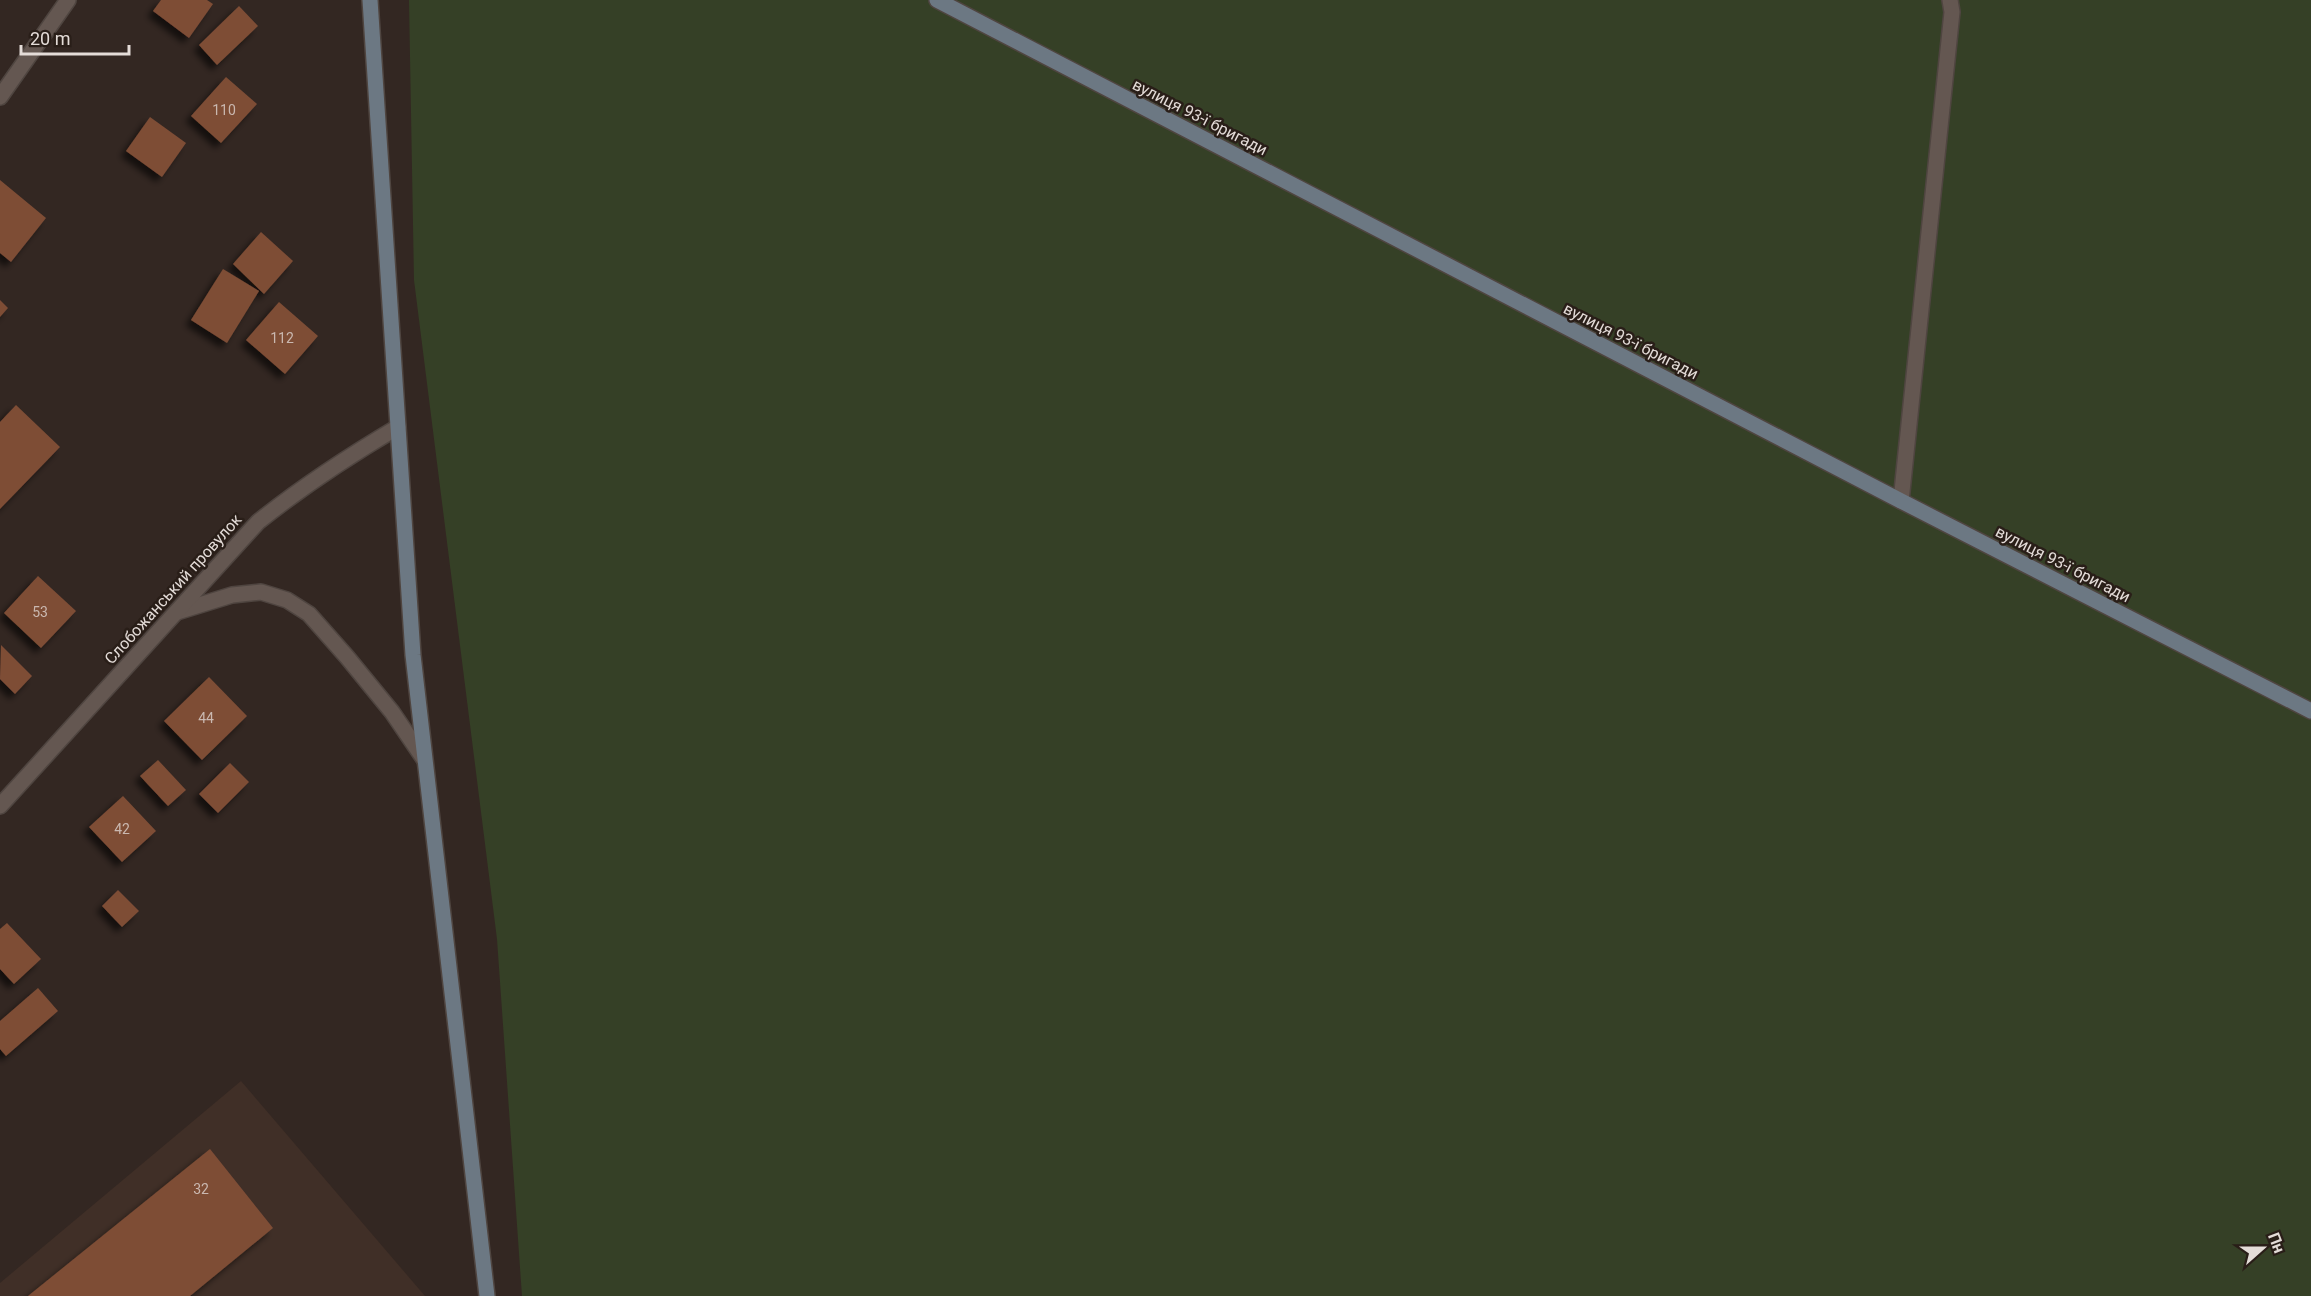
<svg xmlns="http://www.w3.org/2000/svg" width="2311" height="1296" viewBox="0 0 2311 1296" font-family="Roboto,sans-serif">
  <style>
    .built { fill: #402f27 }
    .green { fill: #354026 }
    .building { fill: #7e4d36; filter: url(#shadow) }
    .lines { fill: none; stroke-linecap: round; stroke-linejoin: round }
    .minor-casing { stroke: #4f4540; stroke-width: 18 }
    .secondary-casing { stroke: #4f4540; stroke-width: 18 }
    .minor { stroke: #645751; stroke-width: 15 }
    .secondary { stroke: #6c7883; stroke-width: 15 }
    .labels { text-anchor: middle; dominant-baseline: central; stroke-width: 5; stroke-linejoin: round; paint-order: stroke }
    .number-label { font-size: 14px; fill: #cab8b0 }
    .street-label { font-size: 16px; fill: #e4dcd8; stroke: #291e18 }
  </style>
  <defs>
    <filter id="shadow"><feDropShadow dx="-5.5" dy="5.5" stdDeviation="3" flood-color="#0009"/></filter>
  </defs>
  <rect width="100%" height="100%" fill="#332722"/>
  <!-- built -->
  <polygon class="built" points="241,1081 425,1296 0,1296 0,1283"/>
  <!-- green -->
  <polygon class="green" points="409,0 2311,0 2311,1296 522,1296 497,939 414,280"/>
  <!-- building -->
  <g class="building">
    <polygon points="161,0 207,0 213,4 189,38 153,11"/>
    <polygon points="239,6 258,26 217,65 199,45"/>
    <polygon points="226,77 257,104 221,143 191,116"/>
    <polygon points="150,117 186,143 162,177 126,151"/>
    <polygon points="0,180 46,218 11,262 0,253"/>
    <polygon points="261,232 293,261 264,294 233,264"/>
    <polygon points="223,269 259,291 227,343 191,320"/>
    <polygon points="0,300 8,308 0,317"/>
    <polygon points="279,302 318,336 285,374 246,340"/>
    <polygon points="16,405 60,447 0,509 0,422"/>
    <polygon points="38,576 76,611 41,648 4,613"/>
    <polygon points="1,645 32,676 15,694 0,679"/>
    <polygon points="209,677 247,716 202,760 164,721"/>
    <polygon points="158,760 186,790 168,806 140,776"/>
    <polygon points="230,763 249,782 218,813 199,794"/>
    <polygon points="123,796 156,831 122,862 89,827"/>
    <polygon points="118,890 139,911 122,927 102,906"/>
    <polygon points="7,923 41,959 14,984 0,969 0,929"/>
    <polygon points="38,988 58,1011 6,1056 0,1049 0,1021"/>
    <polygon points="210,1149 273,1228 190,1296 28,1296"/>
  </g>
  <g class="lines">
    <defs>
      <g id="minor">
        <polyline points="0,97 68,0"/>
        <polyline points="1901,501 1952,12 1950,0"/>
        <polyline points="177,612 232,595 261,592 287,600 309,614 347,657 392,712 424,759"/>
        <path d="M0,806L258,522C303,486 349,456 398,427"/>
      </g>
      <g id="secondary">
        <polyline points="370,0 413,655 487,1296"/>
        <polyline points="937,0 1901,501 2311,711"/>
      </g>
    </defs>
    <!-- minor casing -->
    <use href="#minor" class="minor-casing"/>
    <!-- secondary casing -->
    <use href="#secondary" class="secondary-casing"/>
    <!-- minor -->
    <use href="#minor" class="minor"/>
    <!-- secondary -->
    <use href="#secondary" class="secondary"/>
  </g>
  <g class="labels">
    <!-- number labels -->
    <g class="number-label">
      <text x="224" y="110">110</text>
      <text x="282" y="338">112</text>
      <text x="40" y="612">53</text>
      <text x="206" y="718">44</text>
      <text x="122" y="829">42</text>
      <text x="201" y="1189">32</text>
    </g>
    <!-- street labels -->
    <g class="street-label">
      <text transform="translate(1200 117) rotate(27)">вулиця 93-ї бригади</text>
      <text transform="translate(1631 341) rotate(27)">вулиця 93-ї бригади</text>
      <text transform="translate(2063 564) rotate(27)">вулиця 93-ї бригади</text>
      <text transform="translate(173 589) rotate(-48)">Слобожанський провулок</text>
    </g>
  </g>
  <!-- north arrow -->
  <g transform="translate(2263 1248) rotate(69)" stroke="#291e18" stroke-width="4.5" paint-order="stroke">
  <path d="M0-4.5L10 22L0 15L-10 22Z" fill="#e4dcd8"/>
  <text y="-9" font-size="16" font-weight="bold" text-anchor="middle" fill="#e4dcd8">Пн</text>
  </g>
  <!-- scale -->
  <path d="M21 45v9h108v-9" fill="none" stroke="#e4dcd8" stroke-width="3"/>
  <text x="30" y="45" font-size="18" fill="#e4dcd8" stroke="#291e18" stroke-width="4.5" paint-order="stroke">20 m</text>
</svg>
